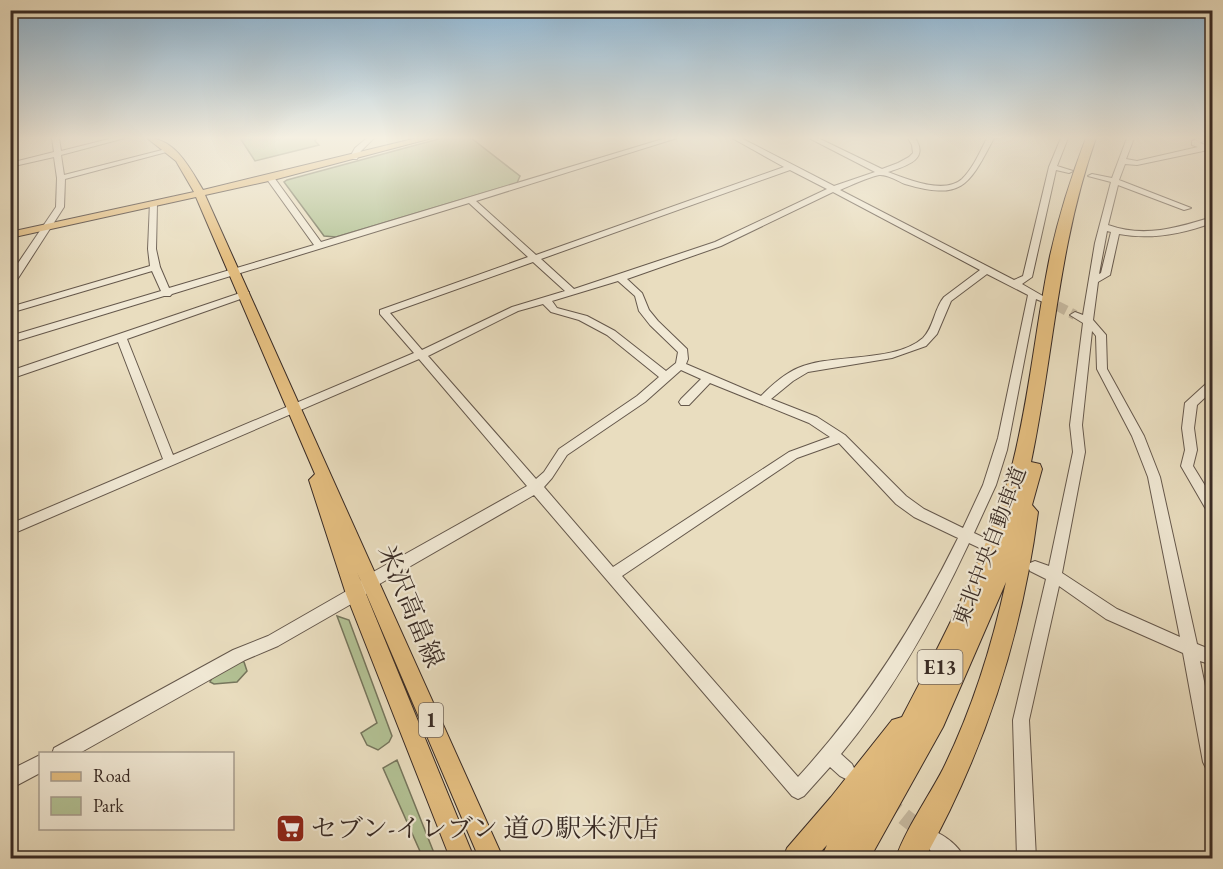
<svg xmlns="http://www.w3.org/2000/svg" width="1223" height="869" viewBox="0 0 1223 869" font-family="'EB Garamond','Noto Serif JP',serif">
  <style>
    .green { fill: #b3c295; stroke: #76765d; stroke-width: 1.5 }
    .lines { fill: none; stroke-linecap: round; stroke-linejoin: round }
    .minor-tunnel-far1 { stroke: #c6b9a0; stroke-width: 10; stroke-dasharray: 10 5; stroke-linecap: butt }
    .minor-tunnel { stroke: #c6b9a0; stroke-width: 17; stroke-dasharray: 17 8; stroke-linecap: butt }
    .minor-casing { stroke: #65584c; stroke-width: 2 }
    .major-casing { stroke: #392b25; stroke-width: 2 }
    .highway-casing { stroke: #392b25; stroke-width: 2 }
    .minor { fill: #f1e9d5; fill-rule: evenodd }
    .major { fill: #e4be80; fill-rule: evenodd }
    .highway { fill: #e4be80; fill-rule: evenodd }
    .labels { text-anchor: middle; dominant-baseline: central; stroke-width: 4.5; stroke-linejoin: round; paint-order: stroke }
    .shield { fill: #f1e9d5; stroke: #70645a; stroke-width: 1.5 }
    .shield-label { font-size: 20px; font-weight: bold; fill: #392b25 }
    .street-label { font-size: 21px; fill: #392b25; stroke: #f1e9d5 }
    .near-street-label { font-size: 26px; fill: #392b25; stroke: #f1e9d5 }
    .near-poi-label { font-size: 26px; fill: #392b25; stroke: #f1e9d5; text-anchor: start }
  </style>
  <rect width="100%" height="100%" fill="#e9ddbf"/>
  <filter id="stains"><feTurbulence type="fractalNoise" baseFrequency=".00333" numOctaves="4"/><feColorMatrix values="0 0 0 0 .2 0 0 0 0 .09 0 0 0 0 .02 0 0 0 .5 -.17"/></filter>
  <radialGradient id="worn" r=".72"><stop offset=".6" stop-color="#630" stop-opacity="0"/><stop offset="1" stop-color="#630" stop-opacity=".3"/></radialGradient>
  <!-- green -->
  <g class="green">
    <polygon points="240,138 317,138 315,141 319,145 255,161"/>
    <polygon points="442,138 471,138 520,176 517,183 336,237 324,236 284,182 287,180"/>
    <polygon points="337,616 349,620 392,736 389,742 378,750 367,745 361,733 377,723"/>
    <polygon points="240,661 244,662 247,671 237,682 214,684 210,682 212,678"/>
    <polygon points="397,760 436,858 423,858 383,768"/>
  </g>
  <g class="lines">
    <!-- minor-tunnel-far1 -->
    <polyline class="minor-tunnel-far1" points="1044,299 1075,315"/>
    <!-- minor-tunnel -->
    <polyline class="minor-tunnel" points="884,801 925,833"/>
    <defs>
      <g id="minor">
        <polygon points="52,138 59,138 61,151 113,138 125,138 61,155 64,175 170,148 174,150 65,179 64,207 15,283 10,286 10,275 56,207 57,178 54,157 10,167 10,163 54,152"/>
        <polygon points="367,138 374,138 361,151 357,159 351,159 350,157 355,148"/>
        <path d="M666,138H677L476,201L536,255L784,167L732,138H741L834,186L875,172L809,138H818L882,169L898,163L909,157L913,153L912,145L908,138H915C930,160 905,166 888,172C907,179 944,195 962,179C973,168 980,152 987,138H994C969,185 963,201 905,184C898,181 887,174 879,175C866,178 852,185 840,190L1014,280L1023,276L1049,167L1061,138H1068L1057,166L1073,171L1069,173L1056,170L1032,277L1022,284L1048,299L1043,302L1036,299L1007,450L996,485L974,533L989,540L991,544L989,548L984,550L969,543C934,618 894,690 841,754L852,764L855,770L852,776L846,779L840,776L830,767L804,796L798,799L792,796L534,495L376,586L360,599L278,646L245,660L78,754H52L54,748L233,650L268,636L350,589L366,576L527,486L419,359L10,535V524L163,459L118,342L10,379V371L243,292H249V296L127,339L173,455L414,353L380,314V310L528,257L469,203L172,294L170,296H164L10,343V336L161,291L152,271L10,313V307L150,266L148,249L150,202L157,204L156,249L160,267L169,288L314,245L266,178L267,176H273L321,242ZM790,170L827,189L715,242L574,289L541,259ZM833,192L980,270L944,297C934,309 934,327 923,338C895,363 832,353 798,368C784,374 772,385 761,396L686,364L688,359L687,349L658,321L649,310L642,293L627,279L721,246ZM533,262L565,291L512,307L422,350L390,313ZM987,274L1028,295L998,438L983,485L963,528L924,509L906,496L845,435L817,417L771,399L793,381L808,372L892,358L926,346L937,334L951,301ZM618,281L635,296L639,311L650,325L678,352L676,363L666,371L615,331L587,316L557,308L552,301ZM543,304L551,312L579,320L607,335L659,377L637,396L559,449L544,472L536,479L428,356L518,311ZM681,370L701,379L681,399L679,402L681,405H689L710,383L809,423L830,437L789,452L613,567L544,487L552,478L567,455L645,402ZM839,443L896,504L914,517L958,538C915,625 864,705 798,777L622,576L797,458Z"/>
        <path d="M1127,138H1134L1126,159L1137,161L1198,147L1192,145V141L1199,138H1207L1200,143L1208,146V150L1137,165L1125,164L1119,180L1191,208L1184,210L1118,185L1108,225C1144,238 1177,228 1212,217V223C1182,234 1151,240 1119,234L1110,275L1098,282L1093,320L1106,335L1107,369L1144,436L1160,477L1197,644L1212,650V665L1200,661L1212,721V771L1206,768L1203,762L1183,653L1106,619L1059,586L1029,720L1036,858H1017L1013,720L1046,579L1030,571L1028,567L1030,563L1035,561L1049,566L1073,452L1070,425L1083,323L1070,315L1075,312L1083,315L1095,243L1111,182L1088,176L1092,174L1112,178ZM1107,231L1111,232L1101,273L1099,274ZM1092,331L1096,336L1097,369L1132,436L1148,477L1180,637L1117,609L1062,573L1085,452L1082,425Z"/>
        <polygon points="1212,381 1212,391 1197,405 1194,428 1197,450 1193,466 1212,497 1212,512 1207,511 1181,466 1185,450 1182,428 1185,403 1208,382"/>
        <polygon points="40,755 40,773 10,789 10,770"/>
        <path d="M933,831C945,835 960,847 964,858C946,858 932,860 924,840L926,833Z"/>
      </g>
      <path id="major" d="M147,138C175,138 190,168 203,190L417,138H432L273,180L205,195L503,858H479L357,572L474,858H450L346,594L309,480L315,474L196,197L10,238V232L194,192L176,161Z"/>
      <path id="highway" d="M1086,138H1096C1058,245 1054,352 1031,462L1040,464L1042,469L1032,505L1038,512C1022,635 985,750 925,858H896C904,832 929,796 943,769C972,710 992,646 1006,582L943,727L870,858H821L827,845L815,858H783L787,848L831,797L892,720L902,717C944,637 990,549 1013,462C1030,394 1036,324 1050,256C1059,215 1071,177 1086,138Z"/>
    </defs>
    <!-- minor casing -->
    <use href="#minor" class="minor-casing"/>
    <!-- major casing -->
    <use href="#major" class="major-casing"/>
    <!-- highway casing -->
    <use href="#highway" class="highway-casing"/>
    <!-- minor -->
    <use href="#minor" class="minor"/>
    <!-- major -->
    <use href="#major" class="major"/>
    <!-- highway -->
    <use href="#highway" class="highway"/>
  </g>
  <!-- sky -->
  <linearGradient id="sky" x2="0" y2="1"><stop stop-color="#8bb6d7"/><stop offset="0.53" stop-color="#f5f0e2"/><stop offset="1" stop-color="#f5f0e2" stop-opacity="0"/></linearGradient>
  <rect width="1223" height="260" fill="url(#sky)"/>
  <!-- icons -->
  <defs>
    <symbol id="supermarket-square" viewBox="-11 -11 22 22"><rect x="-9" y="-9" width="18" height="18" rx="4" fill="#8f2418" stroke="#f1e9d5"/><path d="M-6-5.5h2.5l.6 2H6L4.5 2H-2.5L-4.4-4H-6ZM-1.5 3.2a1.3 1.3 0 1 0 .1 0ZM3 3.2a1.3 1.3 0 1 0 .1 0Z" fill="#fff"/></symbol>
  </defs>
  <g fill-rule="evenodd">
    <use href="#supermarket-square" x="274" y="812" width="33" height="33"/>
  </g>
  <g class="labels">
    <!-- shield labels -->
    <g class="shield">
      <rect x="917.5" y="650" width="45" height="34" rx="4.5"/>
      <rect x="419" y="703" width="24" height="34" rx="4.5"/>
    </g>
    <g class="shield-label">
      <text x="940" y="667">E13</text>
      <text x="431" y="720">1</text>
    </g>
    <!-- street labels -->
    <g class="street-label">
      <text transform="translate(989 546) rotate(-69)">東北中央自動車道</text>
    </g>
    <!-- near-street labels -->
    <g class="near-street-label">
      <text transform="translate(411 606) rotate(67)">米沢高畠線</text>
    </g>
    <!-- near-poi labels -->
    <g class="near-poi-label">
      <text x="311" y="828">セブン-イレブン 道の駅米沢店</text>
    </g>
  </g>
  <!-- margin -->
  <rect width="1223" height="869" fill="none" stroke="#e9ddbf" stroke-width="36"/>
  <rect x="12" y="12" width="1199" height="845" fill="none" stroke="#392b25" stroke-width="3"/>
  <rect x="18" y="18" width="1187" height="833" fill="none" stroke="#392b25" stroke-width="1.5"/>
  <!-- legend -->
  <rect x="39" y="752" width="195" height="78" fill="#f1e9d5" stroke="#a79d8f" stroke-width="1.5"/>
  <rect x="51" y="772" width="30" height="9" fill="#e4be80" stroke="#a79d8f" stroke-width="1.5"/>
  <text x="93" y="782" font-size="18" fill="#392b25">Road</text>
  <rect x="51" y="797" width="30" height="18" fill="#b3c295" stroke="#a79d8f" stroke-width="1.5"/>
  <text x="93" y="812" font-size="18" fill="#392b25">Park</text>
  <rect width="100%" height="100%" filter="url(#stains)"/>
  <rect width="100%" height="100%" fill="url(#worn)"/>
</svg>
